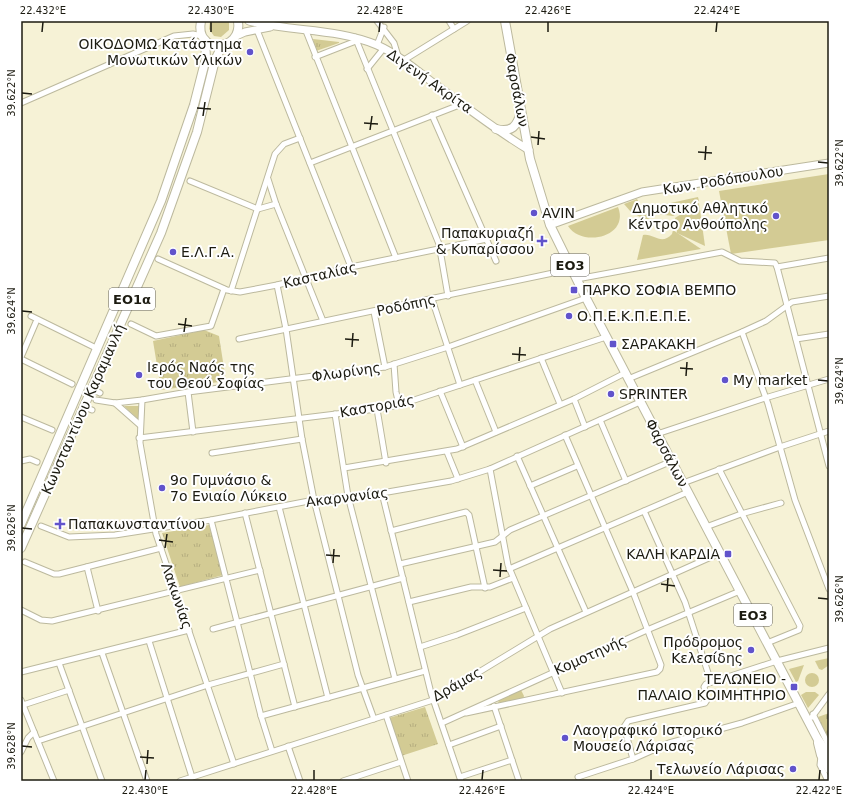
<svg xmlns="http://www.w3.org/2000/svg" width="850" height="802" viewBox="0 0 850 802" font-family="'DejaVu Sans',sans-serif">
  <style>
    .green { fill: #d3cb94 }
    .cemetery { fill: url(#cemetery-stones) }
    .park { fill: url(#park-tufts) }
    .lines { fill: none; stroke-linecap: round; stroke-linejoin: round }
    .street-casing { stroke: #bcb99e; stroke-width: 7 }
    .secondary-casing { stroke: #bcb99e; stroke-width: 9 }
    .primary-casing { stroke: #bcb99e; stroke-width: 10 }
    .street { stroke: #fff; stroke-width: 5 }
    .secondary { stroke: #fff; stroke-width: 7 }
    .primary { stroke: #fff; stroke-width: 8 }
    .ticks { fill: none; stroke: #1c1b11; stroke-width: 1.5 }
    .poi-dot { fill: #6153cb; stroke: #fff; stroke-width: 1.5 }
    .labels { text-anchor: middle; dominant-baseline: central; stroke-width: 4; stroke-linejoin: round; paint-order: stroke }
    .shield { fill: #fff; stroke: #605f58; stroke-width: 1 }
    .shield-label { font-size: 13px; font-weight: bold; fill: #1c1b11 }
    .poi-label { font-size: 14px; fill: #1c1b11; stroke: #fff; text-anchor: start }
    .street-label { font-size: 14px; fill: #1c1b11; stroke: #fff }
    .neatline { fill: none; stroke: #1c1b11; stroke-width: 1.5 }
    .ticks-label { font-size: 10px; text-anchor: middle; fill: #1c1b11 }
  </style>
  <defs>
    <pattern id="cemetery-stones" width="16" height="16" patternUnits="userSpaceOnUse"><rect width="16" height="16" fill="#d3cb94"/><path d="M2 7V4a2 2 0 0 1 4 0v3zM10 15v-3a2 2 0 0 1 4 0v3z" fill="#b5ae7f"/></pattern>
    <pattern id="park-tufts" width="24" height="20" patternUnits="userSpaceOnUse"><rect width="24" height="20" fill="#d3cb94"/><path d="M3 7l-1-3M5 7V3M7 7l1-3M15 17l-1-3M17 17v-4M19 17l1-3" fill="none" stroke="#b5ae7f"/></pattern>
  </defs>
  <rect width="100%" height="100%" fill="#f6f2d6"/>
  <!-- green -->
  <g class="green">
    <polygon points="210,21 229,21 229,30 221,37 214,36 209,29"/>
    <polygon points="829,174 829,240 731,254 719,191"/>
    <polygon points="698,197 699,201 673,216 657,214 646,220 631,212 624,204 637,199 643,209"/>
    <polygon points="699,203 705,246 677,233 675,218"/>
    <path d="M618,207C630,237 582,248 568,226Z"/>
    <path d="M673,230L701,249L637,260L643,235C654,233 661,246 672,234Z"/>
    <polygon points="124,406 139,406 138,419"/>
    <polygon points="829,658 829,665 822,670 819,669 815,661"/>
    <polygon points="804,665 798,681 796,682 789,669"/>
    <circle cx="812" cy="680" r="7"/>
    <polygon points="521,690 524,696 523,699 498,703 499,700"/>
    <polygon points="806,692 815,692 819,695 808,708 801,695"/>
  </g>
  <!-- cemetery -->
  <polygon class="cemetery" points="829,713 829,741 818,717"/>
  <!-- park -->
  <g class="park">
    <polygon points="313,39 339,42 339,43 316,51"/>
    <polygon points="204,330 219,336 226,381 161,390 153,341"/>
    <polygon points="209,525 223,575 180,587 162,533"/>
    <polygon points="425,707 438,744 401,756 389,718"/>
  </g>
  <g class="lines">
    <defs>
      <g id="street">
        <polyline points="377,21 394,43 398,56"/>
        <polyline points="449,21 454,29"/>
        <polyline points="257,30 351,267"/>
        <polyline points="306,31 396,258"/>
        <polyline points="355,37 439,244 448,296"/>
        <polyline points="377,45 384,27"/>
        <polyline points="315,57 356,41"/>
        <polyline points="404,60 467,21"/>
        <polyline points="367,69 384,48"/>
        <polyline points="21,103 174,36 193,34 202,36"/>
        <polyline points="432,115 496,261"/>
        <polyline points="310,163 462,104"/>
        <polyline points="268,179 276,204 323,321"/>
        <polyline points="190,181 258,209 276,204"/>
        <polyline points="158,259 227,290 240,292 277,285 351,267 487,239"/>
        <polyline points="777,267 829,258"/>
        <polyline points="577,279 722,252 740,261 775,263 777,267 829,466"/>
        <polyline points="277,285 286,329 302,439 314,500 358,675 374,719"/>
        <polyline points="231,291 275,154 284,144 300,138"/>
        <polyline points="432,299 460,385"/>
        <polyline points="374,312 385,367"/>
        <polyline points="31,316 98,349"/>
        <polyline points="131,324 156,336 211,326 224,289"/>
        <polyline points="742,332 768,404 795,500 829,589"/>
        <polyline points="239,339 572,269"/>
        <polyline points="796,339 829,334"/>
        <polyline points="21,357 36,322"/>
        <polyline points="541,358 560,404"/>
        <polyline points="21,359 72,384"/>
        <polyline points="394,364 396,392 399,405"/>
        <polyline points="628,379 742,332 766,321 792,302 829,296"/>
        <polyline points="475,380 496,432"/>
        <polyline points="92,389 100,393"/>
        <polyline points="440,391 463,447"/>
        <polyline points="188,392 193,432"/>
        <polyline points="574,399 585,427"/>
        <polyline points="96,400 115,403 142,400 188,392 385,367 448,347 586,298"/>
        <polyline points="142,400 140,443 156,534 234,764"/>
        <polyline points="115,403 140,425"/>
        <polyline points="84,407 92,410"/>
        <polyline points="377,409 386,463"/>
        <polyline points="335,414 348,496 395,679"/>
        <polyline points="21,417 52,430"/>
        <polyline points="600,420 626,481"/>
        <polyline points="657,434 765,398 829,379"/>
        <polyline points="139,438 377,409 399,405 606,337"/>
        <polyline points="447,452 458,479"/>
        <polyline points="212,453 302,439"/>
        <polyline points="517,456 586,612"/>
        <polyline points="21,461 30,459 37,462"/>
        <polyline points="344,468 457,449 574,399 625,373"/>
        <polyline points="490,469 508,565 562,693"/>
        <polyline points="719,469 800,626 799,630 767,643"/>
        <polyline points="683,483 780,447 829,431"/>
        <polyline points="530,486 577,466"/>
        <polyline points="382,493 431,693 461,781"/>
        <polyline points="279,507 328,698"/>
        <polyline points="644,511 685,602 711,682"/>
        <polyline points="245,513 295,707"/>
        <polyline points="211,520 261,716 272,751"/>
        <polyline points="41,526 69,537 115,535 211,520 314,500 382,493 451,481 490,469 640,402"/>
        <polyline points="706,527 741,514 781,503"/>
        <polyline points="391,531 466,512 469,515 485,588"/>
        <polyline points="25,562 54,574 59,574 161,548"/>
        <polyline points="400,564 495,542 510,530 672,461"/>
        <polyline points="87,567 98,611"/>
        <polyline points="509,569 688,492"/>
        <polyline points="409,602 471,587 490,587 513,578"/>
        <polyline points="21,610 41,620 52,621 260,570"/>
        <polyline points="213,629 403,578"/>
        <polyline points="149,641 192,777"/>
        <polyline points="420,647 457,635 526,608"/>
        <polyline points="102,653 147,781"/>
        <polyline points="59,663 102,781"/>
        <polyline points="21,672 189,630"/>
        <polyline points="21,700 54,781"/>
        <polyline points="23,705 69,690"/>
        <polyline points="494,706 519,781"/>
        <polyline points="466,713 657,672 660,669 661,665 633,592 565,435"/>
        <polyline points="813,714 829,746"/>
        <polyline points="386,715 408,781"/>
        <polyline points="261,716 425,671"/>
        <polyline points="812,717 829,694"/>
        <polyline points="442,723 647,630 740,591"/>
        <polyline points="38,741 208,685 284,664"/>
        <polyline points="449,745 501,726"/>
        <polyline points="288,746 300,781"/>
        <polyline points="21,752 28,738 34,732"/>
        <polyline points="821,756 820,765 828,781"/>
        <polyline points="633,759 624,727 628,721 705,703 707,700 704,687 706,684 777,661 829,648"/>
        <polyline points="460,777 512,760"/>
        <polyline points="578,777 633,759 669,743 742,723 799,703"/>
        <polyline points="180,781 433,700 550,629 720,553"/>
        <polyline points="343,781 401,762"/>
      </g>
      <g id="secondary">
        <path d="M249,21C291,32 337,28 377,45C397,54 414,68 432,82C464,105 495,130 529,150"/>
        <polyline points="236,36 245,32 270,27"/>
        <polyline points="550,225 642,192 829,163"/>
      </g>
      <g id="primary">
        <path d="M201,21C194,55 243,52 238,21"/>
        <polyline points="505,21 530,159 550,225 586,298 817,738 829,756"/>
        <path d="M496,129C512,133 517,126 521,112"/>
        <polyline points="21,524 161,201 194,105 206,58 205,40"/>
        <polyline points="21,548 161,233 197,132 215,60 219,52 225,44"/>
        <polyline points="818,743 821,755 829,769"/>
      </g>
    </defs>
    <!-- street casing -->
    <use href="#street" class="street-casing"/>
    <!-- secondary casing -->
    <use href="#secondary" class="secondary-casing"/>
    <!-- primary casing -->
    <use href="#primary" class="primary-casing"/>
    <!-- street -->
    <use href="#street" class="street"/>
    <!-- secondary -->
    <use href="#secondary" class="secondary"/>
    <!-- primary -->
    <use href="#primary" class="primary"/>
  </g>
  <!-- ticks -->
  <path class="ticks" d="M42,32L43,22M211,32V22M379,32L380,22M548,32V22M716,32L717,22M22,93L32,94M197,108L211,109M203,116L205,102M364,123L378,124M370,130L372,116M531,137L545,139M538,145L539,131M698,152L712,153M705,160L706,146M818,162L828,163M22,311L32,312M178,324L192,326M184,332L186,318M345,339L359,340M352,347L353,333M512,354L526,355M519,361L520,347M680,368L693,369M686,376L687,362M818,380L828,381M22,528L32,529M159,540L173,542M165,548L167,534M326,555L340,556M333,563L334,549M493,570L507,571M500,577L501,563M661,584L675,586M667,592L668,578M818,598L828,599M22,746L32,747M140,757L154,758M147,764L148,750M145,780L146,770M314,780V770M482,780L483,770M651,780V770M819,780L820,770"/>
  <!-- markers -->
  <g class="poi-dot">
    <circle cx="250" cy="52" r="4"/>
    <circle cx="534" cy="213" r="4"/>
    <circle cx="776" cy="216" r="4"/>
    <path d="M540 235h4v4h4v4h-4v4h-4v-4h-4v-4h4z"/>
    <circle cx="173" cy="252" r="4"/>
    <rect x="570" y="286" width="8" height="8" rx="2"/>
    <circle cx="569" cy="316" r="4"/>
    <rect x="609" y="340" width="8" height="8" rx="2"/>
    <circle cx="139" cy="375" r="4"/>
    <circle cx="725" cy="380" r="4"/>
    <circle cx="611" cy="394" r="4"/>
    <circle cx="162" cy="488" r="4"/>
    <path d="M58 518h4v4h4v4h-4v4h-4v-4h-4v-4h4z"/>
    <rect x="724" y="550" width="8" height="8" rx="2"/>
    <circle cx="751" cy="650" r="4"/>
    <rect x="790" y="683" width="8" height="8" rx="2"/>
    <circle cx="565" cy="738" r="4"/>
    <circle cx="793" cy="769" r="4"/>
  </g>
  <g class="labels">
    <!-- shield labels -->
    <g class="shield">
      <rect x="551" y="254" width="38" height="22" rx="3"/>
      <rect x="109" y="288" width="46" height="22" rx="3"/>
      <rect x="734" y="604" width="38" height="22" rx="3"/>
    </g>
    <g class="shield-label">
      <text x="570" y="265">ΕΟ3</text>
      <text x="132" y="299">ΕΟ1α</text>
      <text x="753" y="615">ΕΟ3</text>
    </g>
    <!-- poi labels -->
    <g class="poi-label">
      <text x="242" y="44" text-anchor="end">ΟΙΚΟΔΟΜΩ Κατάστημα<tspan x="242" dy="16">Μονωτικών Υλικών</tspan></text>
      <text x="768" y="208" text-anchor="end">Δημοτικό Αθλητικό<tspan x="768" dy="16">Κέντρο Ανθούπολης</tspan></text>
      <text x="542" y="213">AVIN</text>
      <text x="534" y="233" text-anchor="end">Παπακυριαζή<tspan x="534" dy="16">&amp; Κυπαρίσσου</tspan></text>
      <text x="181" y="252">Ε.Λ.Γ.Α.</text>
      <text x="582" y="290">ΠΑΡΚΟ ΣΟΦΙΑ ΒΕΜΠΟ</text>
      <text x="577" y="316">Ο.Π.Ε.Κ.Π.Ε.Π.Ε.</text>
      <text x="621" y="344">ΣΑΡΑΚΑΚΗ</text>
      <text x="147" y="367">Ιερός Ναός της<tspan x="147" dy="16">του Θεού Σοφίας</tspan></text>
      <text x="733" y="380">My market</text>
      <text x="619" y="394">SPRINTER</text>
      <text x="170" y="480">9ο Γυμνάσιο &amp;<tspan x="170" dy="16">7ο Ενιαίο Λύκειο</tspan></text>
      <text x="68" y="524">Παπακωνσταντίνου</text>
      <text x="720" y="554" text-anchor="end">ΚΑΛΗ ΚΑΡΔΙΑ</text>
      <text x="743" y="642" text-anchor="end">Πρόδρομος<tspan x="743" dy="16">Κελεσίδης</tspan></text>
      <text x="786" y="679" text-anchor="end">ΤΕΛΩΝΕΙΟ -<tspan x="786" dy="16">ΠΑΛΑΙΟ ΚΟΙΜΗΤΗΡΙΟ</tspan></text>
      <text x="573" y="730">Λαογραφικό Ιστορικό<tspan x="573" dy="16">Μουσείο Λάρισας</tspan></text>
      <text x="785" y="769" text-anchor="end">Τελωνείο Λάρισας</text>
    </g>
    <!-- street labels -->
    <g class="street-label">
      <text transform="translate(430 81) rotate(35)">Διγενή Ακρίτα</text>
      <text transform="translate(517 90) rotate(79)">Φαρσάλων</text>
      <text transform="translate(723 180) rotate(-9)">Κων. Ροδόπουλου</text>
      <text transform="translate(320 275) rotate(-13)">Κασταλίας</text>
      <text transform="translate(406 305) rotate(-12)">Ροδόπης</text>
      <text transform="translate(346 372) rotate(-8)">Φλωρίνης</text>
      <text transform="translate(377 406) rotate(-10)">Καστοριάς</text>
      <text transform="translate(83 409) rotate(-66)">Κωνσταντίνου Καραμανλή</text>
      <text transform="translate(667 453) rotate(62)">Φαρσάλων</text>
      <text transform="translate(347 497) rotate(-7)">Ακαρνανίας</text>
      <text transform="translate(177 596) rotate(71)">Λακωνίας</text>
      <text transform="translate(590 655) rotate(-24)">Κομοτηνής</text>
      <text transform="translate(457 684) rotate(-30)">Δράμας</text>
    </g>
  </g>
  <!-- border -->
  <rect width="850" height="802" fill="none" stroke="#ffffff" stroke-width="44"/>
  <rect x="22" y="22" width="806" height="758" class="neatline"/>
  <g class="ticks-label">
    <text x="43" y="14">22.432°E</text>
    <text x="211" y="14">22.430°E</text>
    <text x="380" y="14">22.428°E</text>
    <text x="548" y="14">22.426°E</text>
    <text x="717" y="14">22.424°E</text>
    <text transform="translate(11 93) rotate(-90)" y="4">39.622°N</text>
    <text transform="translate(839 163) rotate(-90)" y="4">39.622°N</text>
    <text transform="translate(11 311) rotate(-90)" y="4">39.624°N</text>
    <text transform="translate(839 381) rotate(-90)" y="4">39.624°N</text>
    <text transform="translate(11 528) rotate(-90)" y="4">39.626°N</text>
    <text transform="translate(839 599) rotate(-90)" y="4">39.626°N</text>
    <text transform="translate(11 746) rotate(-90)" y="4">39.628°N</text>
    <text x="145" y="794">22.430°E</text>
    <text x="314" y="794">22.428°E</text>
    <text x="482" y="794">22.426°E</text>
    <text x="651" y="794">22.424°E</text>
    <text x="819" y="794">22.422°E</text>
  </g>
</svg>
